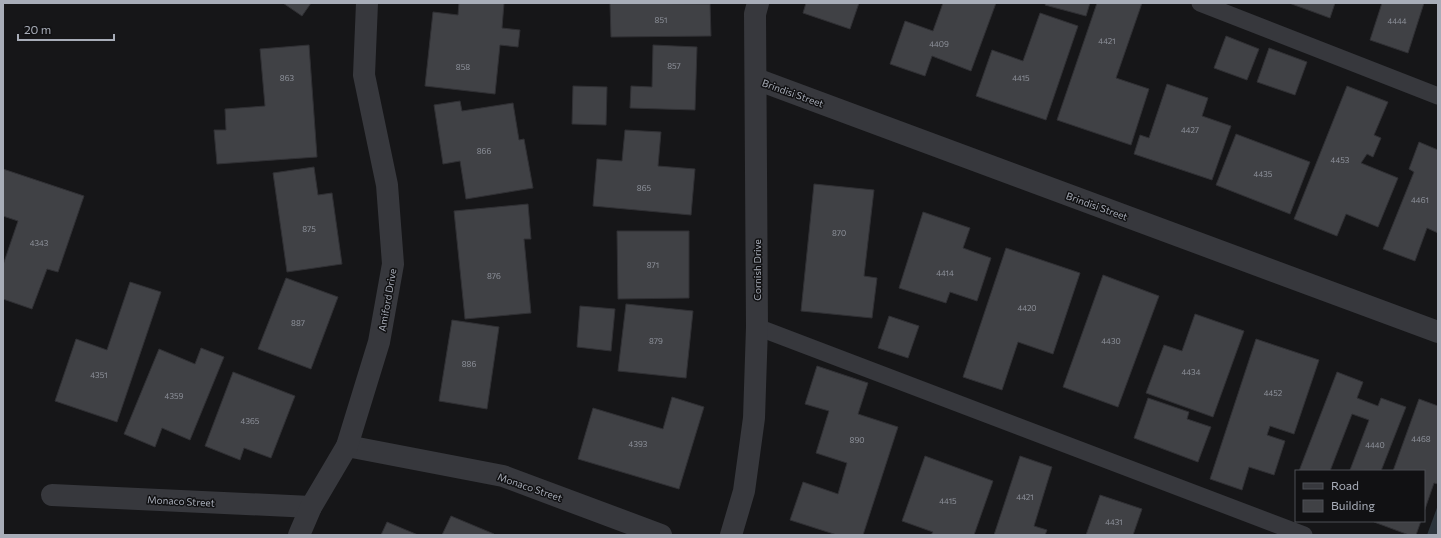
<svg xmlns="http://www.w3.org/2000/svg" width="1441" height="538" viewBox="0 0 1441 538" font-family="Commissioner,sans-serif">
  <style>
    .water { fill: #2c353c }
    .building { fill: #404145; stroke: #303034 }
    .lines { fill: none; stroke-linecap: round; stroke-linejoin: round }
    .service { stroke: #37383d; stroke-width: 17 }
    .minor { stroke: #37383d; stroke-width: 22 }
    .labels { text-anchor: middle; dominant-baseline: central; stroke-width: 3; stroke-linejoin: round; paint-order: stroke }
    .number-label { font-size: 8px; fill: #8e929b }
    .street-label { font-size: 10px; fill: #a8adb8; stroke: #111113 }
  </style>
  <rect width="100%" height="100%" fill="#161618"/>
  <!-- water -->
  <polygon class="water" points="1438,505 1438,535 1427,535"/>
  <!-- building -->
  <g class="building">
    <polygon points="283,3 311,3 302,16"/>
    <polygon points="459,3 504,3 502,28 520,30 518,47 500,45 495,94 425,86 433,12 458,15"/>
    <polygon points="610,3 710,4 711,36 611,37"/>
    <polygon points="806,3 859,3 850,29 803,13"/>
    <polygon points="943,3 996,3 971,71 932,56 925,76 890,64 905,21 933,31"/>
    <polygon points="1046,3 1090,3 1086,16 1045,5"/>
    <polygon points="1097,3 1142,3 1116,78 1149,89 1131,145 1057,120"/>
    <polygon points="1289,3 1335,3 1330,18"/>
    <polygon points="1382,3 1424,3 1408,53 1370,40"/>
    <polygon points="1040,13 1078,26 1046,120 976,96 992,50 1023,61"/>
    <polygon points="1226,36 1259,49 1247,80 1214,68"/>
    <polygon points="309,45 317,157 217,164 214,130 226,130 225,109 265,106 260,49"/>
    <polygon points="653,45 697,47 695,110 630,108 631,86 652,87"/>
    <polygon points="1269,48 1307,62 1295,95 1257,82"/>
    <polygon points="1167,84 1208,98 1202,116 1231,126 1212,180 1134,154 1140,135 1149,138"/>
    <polygon points="573,86 607,87 606,125 572,124"/>
    <polygon points="1347,86 1388,102 1374,135 1381,138 1373,157 1367,154 1361,163 1398,178 1378,227 1346,214 1337,236 1294,219"/>
    <polygon points="460,101 462,111 513,103 519,140 524,139 533,188 466,199 460,161 443,164 434,105"/>
    <polygon points="625,130 661,132 658,166 695,169 691,215 593,206 597,159 622,161"/>
    <polygon points="1236,134 1310,162 1290,214 1216,185"/>
    <polygon points="1419,142 1438,150 1438,233 1427,228 1415,261 1383,249 1414,172 1409,169"/>
    <polygon points="314,167 318,195 332,193 342,264 287,272 273,173"/>
    <polygon points="3,169 84,196 58,272 47,269 32,309 3,299 3,265 18,221 3,216"/>
    <polygon points="814,184 874,190 864,276 877,278 872,318 801,311"/>
    <polygon points="528,204 531,239 524,239 531,313 465,319 454,211"/>
    <polygon points="923,212 970,228 963,248 991,258 977,301 950,292 946,303 899,288"/>
    <polygon points="617,231 689,231 689,298 618,299"/>
    <polygon points="1006,248 1080,273 1053,354 1018,342 1002,390 963,377"/>
    <polygon points="1103,275 1159,296 1118,407 1063,387"/>
    <polygon points="286,278 338,297 311,369 258,349"/>
    <polygon points="130,282 161,292 117,422 55,401 76,339 107,350"/>
    <polygon points="626,304 693,311 686,378 618,371"/>
    <polygon points="580,306 615,309 611,351 577,347"/>
    <polygon points="1195,314 1244,331 1213,417 1146,393 1164,345 1182,351"/>
    <polygon points="889,316 919,326 908,358 878,348"/>
    <polygon points="452,320 499,327 487,409 439,401"/>
    <polygon points="1256,339 1319,360 1294,434 1270,426 1267,435 1285,441 1274,475 1249,467 1242,490 1210,479"/>
    <polygon points="201,348 224,357 190,440 162,428 155,447 124,434 159,349 195,364"/>
    <polygon points="817,366 868,383 858,414 898,427 863,535 837,535 790,520 803,482 838,494 847,463 816,453 829,411 805,404"/>
    <polygon points="233,372 295,396 271,458 244,448 240,460 205,446"/>
    <polygon points="1337,372 1363,382 1357,398 1378,406 1381,398 1406,407 1381,471 1350,470 1369,420 1352,414 1330,471 1299,471"/>
    <polygon points="672,397 704,407 679,489 578,459 593,408 663,429"/>
    <polygon points="1148,398 1189,412 1187,419 1211,427 1198,462 1134,438"/>
    <polygon points="1419,399 1438,406 1438,484 1434,483 1424,512 1424,471 1393,471"/>
    <polygon points="925,456 993,481 974,535 931,535 933,532 902,521"/>
    <polygon points="1020,456 1052,467 1034,526 1047,530 1045,535 994,535"/>
    <polygon points="1100,495 1142,509 1133,535 1086,535"/>
    <polygon points="451,516 494,534 493,535 442,535"/>
    <polygon points="1375,521 1421,521 1416,535 1409,535 1374,522"/>
    <polygon points="387,522 418,535 381,535"/>
  </g>
  <g class="lines">
    <!-- service -->
    <g class="service">
      <polyline points="1200,3 1438,96"/>
      <polyline points="757,327 1304,535"/>
    </g>
    <!-- minor -->
    <g class="minor">
      <polyline points="756,79 1438,332"/>
      <polyline points="347,446 503,476 661,535"/>
      <polyline points="52,495 311,507"/>
      <polyline points="299,535 311,507 347,446 379,342 393,264 387,185 364,75 367,3"/>
      <polyline points="731,535 744,491 754,418 757,327 755,14 758,3"/>
    </g>
  </g>
  <g class="labels">
    <!-- number labels -->
    <g class="number-label">
      <text x="661" y="20">851</text>
      <text x="1397" y="21">4444</text>
      <text x="1107" y="41">4421</text>
      <text x="939" y="44">4409</text>
      <text x="674" y="66">857</text>
      <text x="463" y="67">858</text>
      <text x="287" y="78">863</text>
      <text x="1021" y="78">4415</text>
      <text x="1190" y="130">4427</text>
      <text x="484" y="151">866</text>
      <text x="1340" y="160">4453</text>
      <text x="1263" y="174">4435</text>
      <text x="644" y="188">865</text>
      <text x="1420" y="200">4461</text>
      <text x="309" y="229">875</text>
      <text x="839" y="233">870</text>
      <text x="39" y="243">4343</text>
      <text x="653" y="265">871</text>
      <text x="945" y="273">4414</text>
      <text x="494" y="276">876</text>
      <text x="1027" y="308">4420</text>
      <text x="298" y="323">887</text>
      <text x="656" y="341">879</text>
      <text x="1111" y="341">4430</text>
      <text x="469" y="364">886</text>
      <text x="1191" y="372">4434</text>
      <text x="99" y="375">4351</text>
      <text x="1273" y="393">4452</text>
      <text x="174" y="396">4359</text>
      <text x="250" y="421">4365</text>
      <text x="1421" y="439">4468</text>
      <text x="857" y="440">890</text>
      <text x="638" y="444">4393</text>
      <text x="1375" y="445">4440</text>
      <text x="1025" y="497">4421</text>
      <text x="948" y="501">4415</text>
      <text x="1114" y="522">4431</text>
    </g>
    <!-- street labels -->
    <g class="street-label">
      <text transform="translate(793 93) rotate(20)">Brindisi Street</text>
      <text transform="translate(1097 206) rotate(20)">Brindisi Street</text>
      <text transform="translate(757 270) rotate(-90)">Cornish Drive</text>
      <text transform="translate(387 300) rotate(-80)">Amiford Drive</text>
      <text transform="translate(530 487) rotate(19)">Monaco Street</text>
      <text transform="translate(181 501) rotate(3)">Monaco Street</text>
    </g>
  </g>
  <!-- border -->
  <rect width="1441" height="538" fill="none" stroke="#a8adb8" stroke-width="8"/>
  <!-- legend -->
  <rect x="1295" y="470" width="130" height="52" fill="#111113" stroke="#4d4f55"/>
  <rect x="1303" y="483" width="20" height="6" fill="#37383d" stroke="#4d4f55"/>
  <text x="1331" y="490" font-size="12" fill="#a8adb8">Road</text>
  <rect x="1303" y="500" width="20" height="12" fill="#404145" stroke="#4d4f55"/>
  <text x="1331" y="510" font-size="12" fill="#a8adb8">Building</text>
  <!-- scale -->
  <path d="M18 34v6h96v-6" fill="none" stroke="#a8adb8" stroke-width="2"/>
  <text x="24" y="34" font-size="12" fill="#a8adb8" stroke="#111113" stroke-width="3" paint-order="stroke">20 m</text>
</svg>
